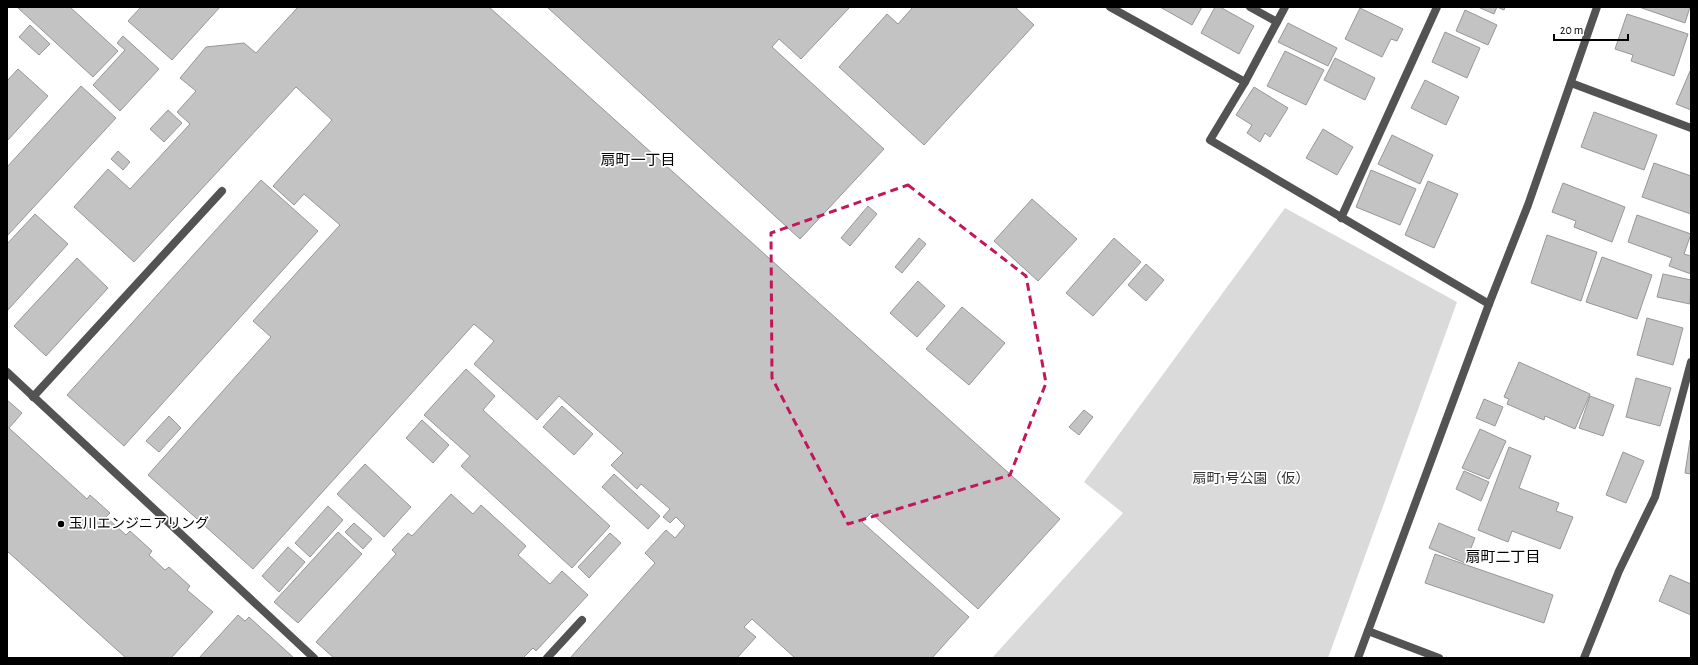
<svg xmlns="http://www.w3.org/2000/svg" width="1698" height="665" viewBox="0 0 1698 665" font-family="'Alegreya Sans','Noto Sans JP',sans-serif">
  <style>
    .green { fill: #dadada }
    .building { fill: #c3c3c3; stroke: #979797 }
    .lines { fill: none; stroke-linecap: round; stroke-linejoin: round }
    .service { stroke: #535353; stroke-width: 8 }
    .minor { stroke: #535353; stroke-width: 8 }
    .tertiary { stroke: #535353; stroke-width: 8 }
    .marked { fill: none; stroke: #c2185b; stroke-width: 3; stroke-dasharray: 8 5; stroke-linejoin: round }
    .poi-dot { fill: #000; stroke: #fff; stroke-width: 1.5 }
    .labels { text-anchor: middle; dominant-baseline: central; stroke-width: 3.5; stroke-linejoin: round; paint-order: stroke }
    .park-label { font-size: 14px; fill: #313131; stroke: #fff }
    .poi-label { font-size: 14px; fill: #000; stroke: #fff; text-anchor: start }
    .neighbourhood-label { font-size: 15px; fill: #000; stroke: #fff }
  </style>
  <rect width="100%" height="100%" fill="#fff"/>
  <!-- green -->
  <polygon class="green" points="1285,208 1457,302 1328,658 992,658 1123,513 1084,482"/>
  <!-- building -->
  <g class="building">
    <polygon points="17,7 70,7 118,51 93,77"/>
    <polygon points="141,7 220,7 172,60 128,21"/>
    <polygon points="298,7 489,7 1060,519 978,609 871,513 862,522 969,617 932,658 795,658 752,619 744,627 756,637 737,658 570,658 655,563 645,553 666,530 675,538 685,526 676,517 670,523 663,517 670,509 641,484 637,489 611,465 623,453 559,396 537,420 474,364 494,341 474,324 253,569 148,475 271,337 253,321 340,225 304,194 294,205 273,186 332,120 296,87 134,262 74,207 108,169 130,189 190,124 177,112 196,91 180,78 206,47 244,43 256,53"/>
    <polygon points="547,7 850,7 801,59 779,39 772,47 884,149 800,239"/>
    <polygon points="913,7 1015,7 1034,25 924,145 839,67 887,14 898,24"/>
    <polygon points="1160,7 1202,7 1192,25"/>
    <polygon points="1215,7 1220,7 1254,26 1239,54 1201,33"/>
    <polygon points="1478,7 1505,7 1504,10 1497,7 1494,14"/>
    <polygon points="1639,7 1690,7 1685,23"/>
    <polygon points="1360,8 1403,29 1397,41 1391,39 1382,57 1345,39"/>
    <polygon points="1465,10 1497,25 1488,45 1456,31"/>
    <polygon points="1627,14 1688,34 1674,76 1631,61 1633,55 1615,49"/>
    <polygon points="1288,23 1337,48 1328,66 1278,42"/>
    <polygon points="30,25 50,44 39,55 19,37"/>
    <polygon points="1445,32 1480,48 1467,78 1432,62"/>
    <polygon points="123,36 159,69 120,111 93,85 125,50 117,43"/>
    <polygon points="1285,51 1324,70 1306,105 1267,86"/>
    <polygon points="1335,58 1375,78 1365,100 1324,80"/>
    <polygon points="18,69 48,96 7,141 7,81"/>
    <polygon points="1690,71 1691,72 1691,110 1676,104"/>
    <polygon points="1425,80 1459,97 1446,125 1411,108"/>
    <polygon points="81,86 116,118 7,236 7,167"/>
    <polygon points="1254,87 1288,108 1270,137 1265,133 1260,142 1247,133 1252,125 1236,115"/>
    <polygon points="168,110 182,123 164,142 150,129"/>
    <polygon points="1594,112 1657,135 1644,170 1581,147"/>
    <polygon points="1323,129 1353,147 1337,175 1306,158"/>
    <polygon points="1392,135 1433,155 1420,184 1378,164"/>
    <polygon points="118,151 130,162 123,170 111,159"/>
    <polygon points="1654,163 1691,176 1691,214 1642,197"/>
    <polygon points="1371,170 1416,189 1400,225 1356,207"/>
    <polygon points="261,180 318,231 124,446 67,395"/>
    <polygon points="1428,181 1458,194 1434,248 1405,235"/>
    <polygon points="1563,183 1625,207 1612,242 1574,227 1576,221 1552,212"/>
    <polygon points="1032,199 1077,239 1038,281 994,241"/>
    <polygon points="868,206 877,214 850,246 841,238"/>
    <polygon points="35,214 68,244 7,311 7,244"/>
    <polygon points="1637,215 1691,234 1684,254 1691,256 1691,274 1669,266 1672,258 1628,242"/>
    <polygon points="1547,235 1597,252 1581,301 1531,283"/>
    <polygon points="919,238 926,244 902,273 895,267"/>
    <polygon points="1114,238 1141,262 1093,316 1066,293"/>
    <polygon points="1602,257 1652,275 1637,319 1586,302"/>
    <polygon points="77,258 108,288 46,356 14,326"/>
    <polygon points="1146,264 1164,280 1146,301 1128,285"/>
    <polygon points="1663,274 1691,280 1690,304 1657,297"/>
    <polygon points="918,281 945,306 917,337 890,313"/>
    <polygon points="962,307 1005,343 969,385 926,349"/>
    <polygon points="1647,318 1683,328 1673,365 1637,355"/>
    <polygon points="1519,362 1590,394 1575,429 1545,416 1544,420 1507,404 1509,399 1504,397"/>
    <polygon points="466,369 495,396 483,410 610,526 572,568 461,466 470,456 424,415"/>
    <polygon points="1636,378 1671,388 1660,426 1626,417"/>
    <polygon points="1590,396 1614,405 1603,436 1579,428"/>
    <polygon points="1484,399 1503,407 1495,426 1476,418"/>
    <polygon points="7,400 22,413 9,428 87,499 90,495 110,513 106,517 126,535 130,531 152,551 149,555 165,570 169,567 190,586 187,590 213,612 171,658 126,658 7,551"/>
    <polygon points="562,406 593,434 574,455 543,427"/>
    <polygon points="1084,410 1093,417 1079,435 1069,427"/>
    <polygon points="169,416 181,428 159,452 146,441"/>
    <polygon points="422,420 449,445 433,463 406,438"/>
    <polygon points="1480,429 1506,441 1489,479 1462,468"/>
    <polygon points="1690,440 1691,440 1691,474 1685,473"/>
    <polygon points="1509,447 1531,456 1519,488 1559,503 1556,511 1573,517 1560,549 1512,531 1508,542 1478,530"/>
    <polygon points="1623,452 1644,461 1626,503 1606,495"/>
    <polygon points="365,464 411,507 384,537 337,494"/>
    <polygon points="1464,471 1489,482 1481,501 1456,489"/>
    <polygon points="614,474 660,516 648,529 602,487"/>
    <polygon points="451,494 473,514 481,505 526,546 518,555 550,584 562,571 588,595 536,651 533,648 523,658 334,658 316,642 396,554 392,550 408,533 412,536"/>
    <polygon points="328,506 343,520 310,557 295,543"/>
    <polygon points="354,523 372,539 363,549 345,532"/>
    <polygon points="1439,523 1475,538 1465,563 1429,548"/>
    <polygon points="338,532 362,554 298,623 274,602"/>
    <polygon points="610,533 621,543 589,578 578,567"/>
    <polygon points="288,547 305,562 279,592 262,576"/>
    <polygon points="1435,554 1553,595 1544,623 1425,583"/>
    <polygon points="1670,575 1691,584 1691,615 1659,601"/>
    <polygon points="238,615 245,621 249,617 294,658 199,658"/>
  </g>
  <g class="lines">
    <!-- service -->
    <g class="service">
      <polyline points="7,372 314,658"/>
      <polyline points="33,397 222,191"/>
      <polyline points="547,658 582,620"/>
    </g>
    <!-- minor -->
    <g class="minor">
      <polyline points="1110,7 1245,82"/>
      <polyline points="1250,7 1277,22"/>
      <polyline points="1285,7 1245,82 1210,140 1489,304"/>
      <polyline points="1571,83 1691,128"/>
      <polyline points="1341,218 1437,7"/>
      <polyline points="1368,631 1439,658"/>
      <polyline points="1584,658 1619,571 1655,497 1691,362"/>
    </g>
    <!-- tertiary -->
    <polyline class="tertiary" points="1358,658 1489,304 1528,205 1597,7"/>
  </g>
  <!-- marked area -->
  <path class="marked" d="M908,185L1026,276L1046,383L1010,475L848,524L772,378L771,233Z"/>
  <!-- markers -->
  <circle class="poi-dot" cx="61" cy="524" r="4"/>
  <g class="labels">
    <!-- park labels -->
    <g class="park-label">
      <text x="1251" y="479">扇町1号公園（仮）</text>
    </g>
    <!-- poi labels -->
    <g class="poi-label">
      <text x="69" y="524">玉川エンジニアリング</text>
    </g>
    <!-- neighbourhood labels -->
    <g class="neighbourhood-label">
      <text x="638" y="160">扇町一丁目</text>
      <text x="1503" y="557">扇町二丁目</text>
    </g>
  </g>
  <!-- border -->
  <rect width="1698" height="665" fill="none" stroke="#000000" stroke-width="16"/>
  <!-- scale -->
  <path d="M1554 34v6h74v-6" fill="none" stroke="#000000" stroke-width="2"/>
  <text x="1560" y="34" font-size="12" fill="#000000" stroke="#ffffff" stroke-width="3" paint-order="stroke">20 m</text>
</svg>
